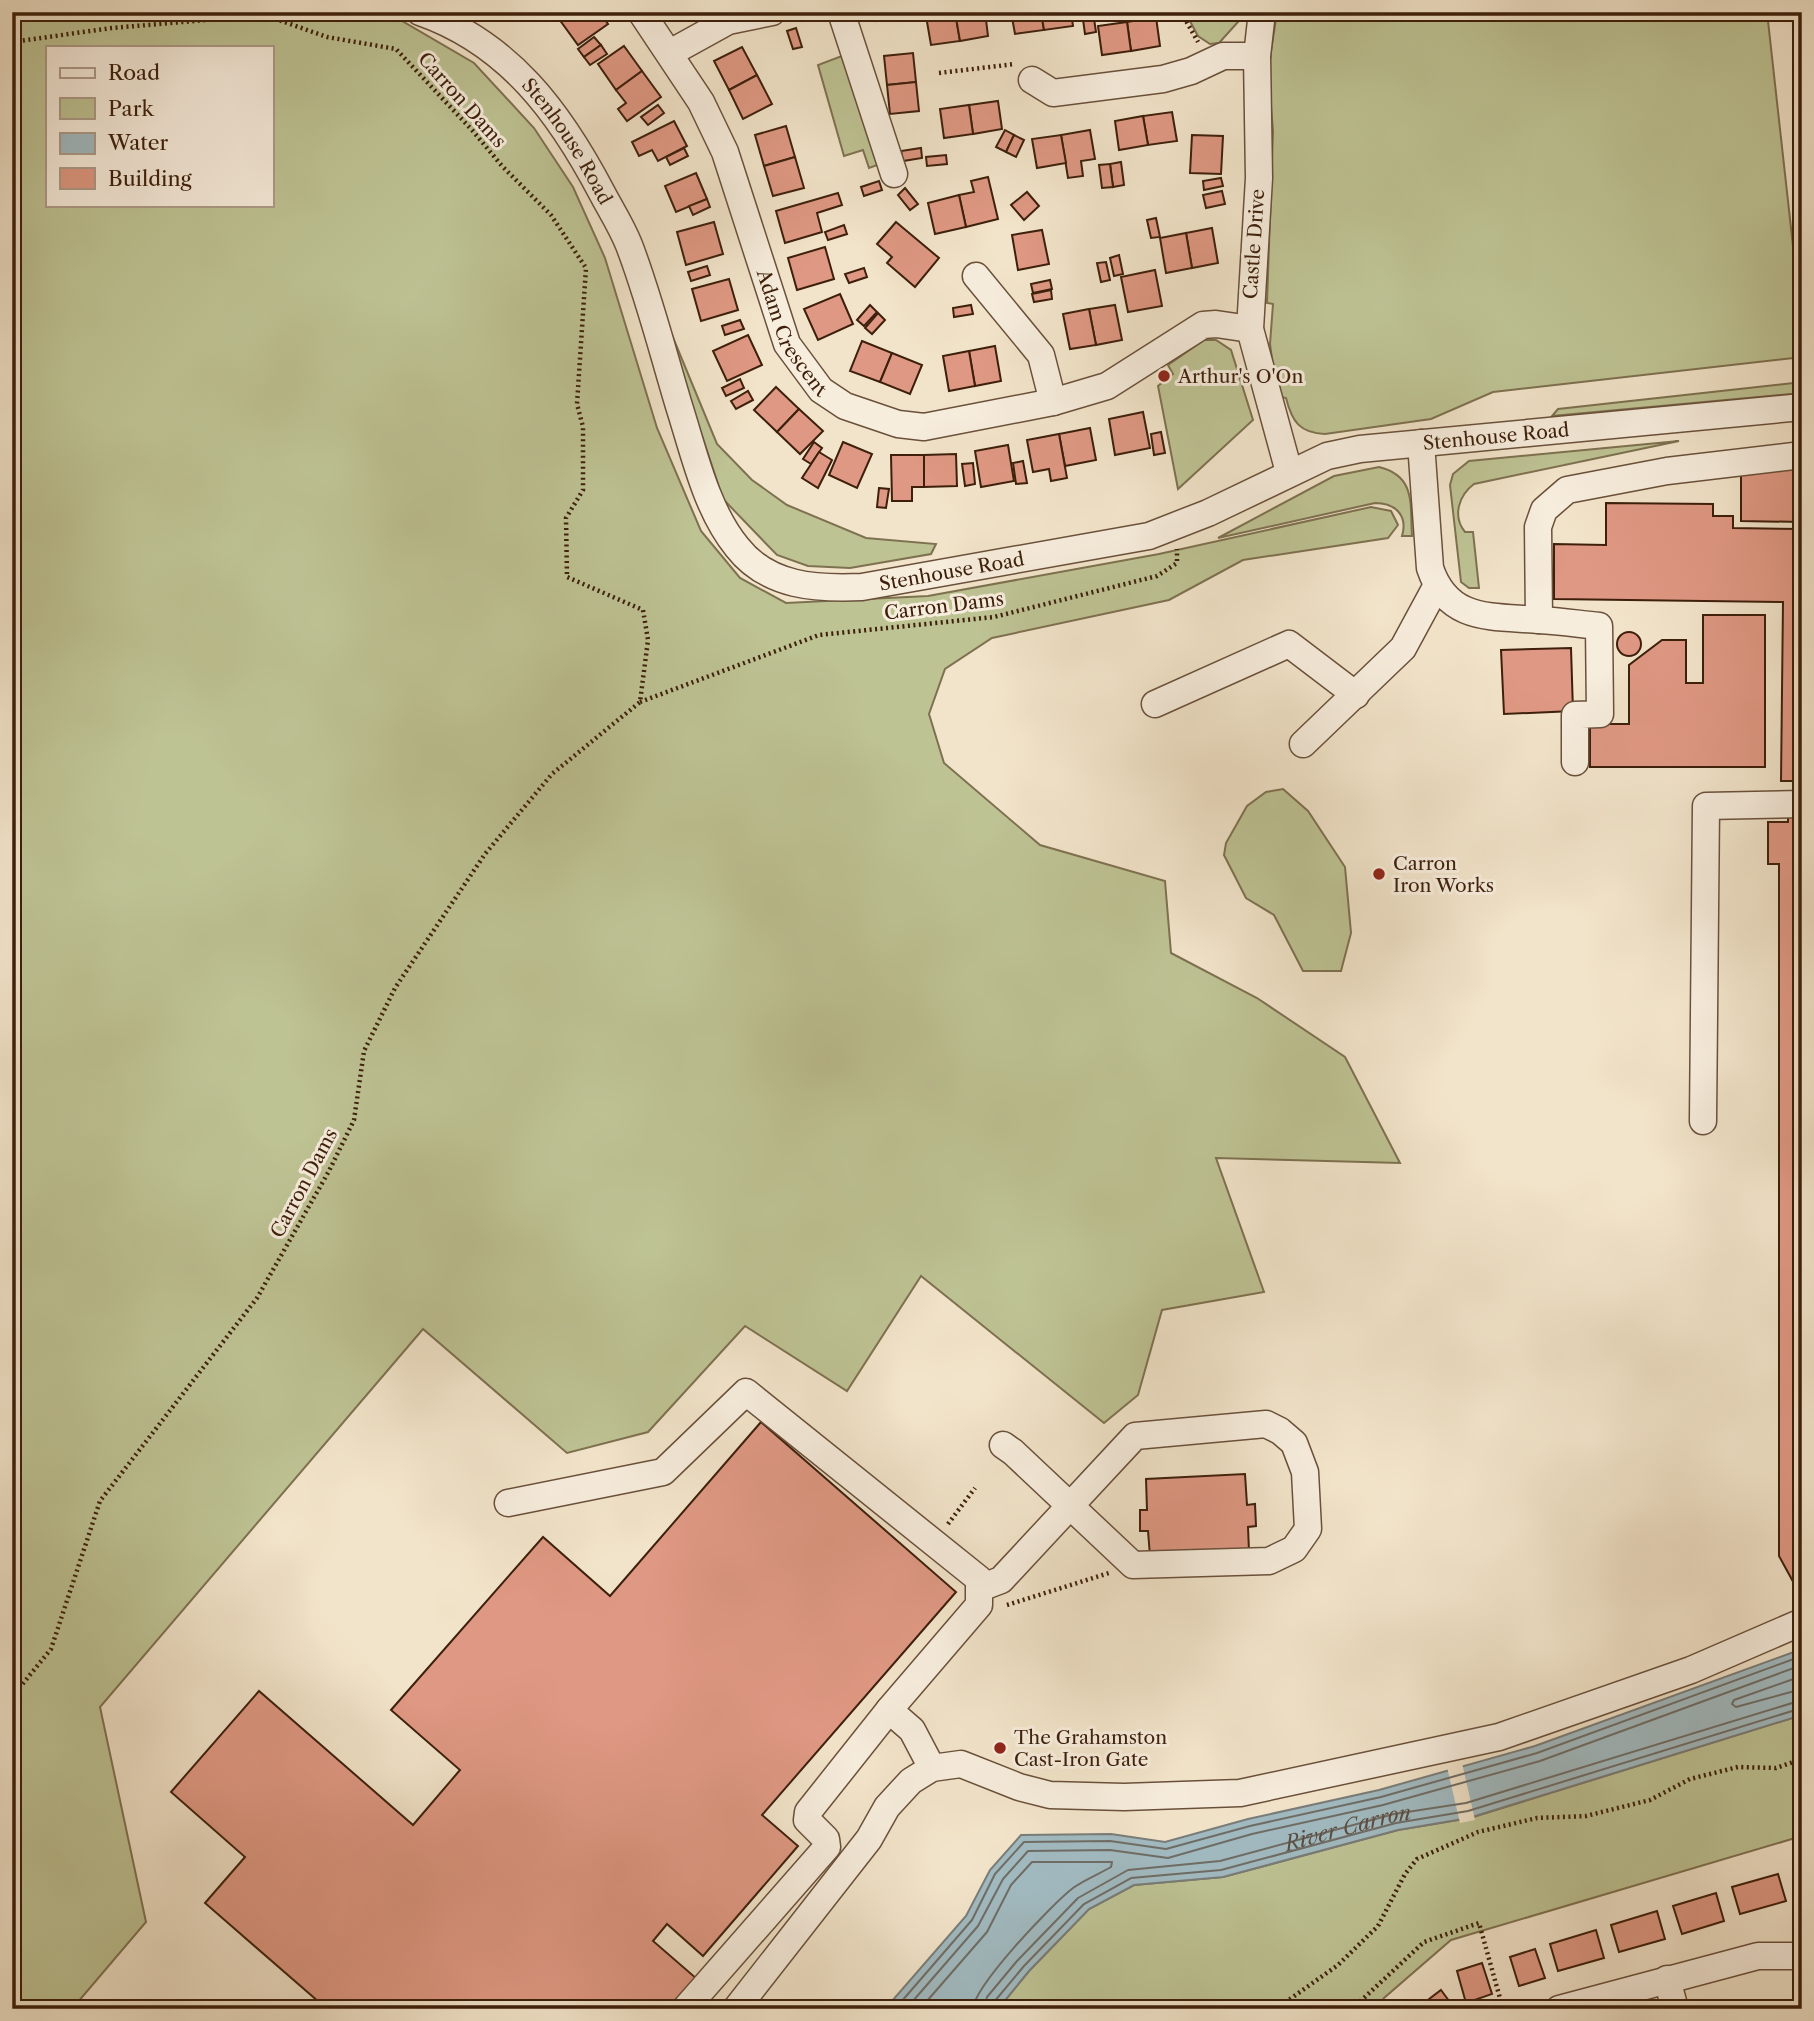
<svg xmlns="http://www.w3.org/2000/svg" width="1814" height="2021" viewBox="0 0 1814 2021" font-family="'Libre Caslon Text',serif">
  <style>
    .green { fill: #bec394; stroke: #7e7150; stroke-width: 2; fill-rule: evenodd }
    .water { fill: #a1bbc2; stroke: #797d79; stroke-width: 2 }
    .pier { fill: #f2e4ca }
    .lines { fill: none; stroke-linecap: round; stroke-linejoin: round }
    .shore { stroke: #6f6d66; stroke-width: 2 }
    .building { fill: #df9883; stroke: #3d1f0b; stroke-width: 2 }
    .minor-casing { stroke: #6a503b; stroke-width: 29 }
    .path { stroke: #3d1f0b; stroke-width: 4.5; stroke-dasharray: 2 3.5; stroke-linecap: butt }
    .minor { stroke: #f7eddd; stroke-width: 26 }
    .poi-dot { fill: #8f2418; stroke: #f7eddd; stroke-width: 2.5 }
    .labels { text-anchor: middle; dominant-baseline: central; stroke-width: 6; stroke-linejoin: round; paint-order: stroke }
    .street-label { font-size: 19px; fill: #3d1f0b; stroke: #f7eddd }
    .poi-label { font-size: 19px; fill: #3d1f0b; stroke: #f7eddd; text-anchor: start }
    .water-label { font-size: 21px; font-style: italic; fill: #5b4e42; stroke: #f7eddd }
  </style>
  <rect width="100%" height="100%" fill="#f2e4ca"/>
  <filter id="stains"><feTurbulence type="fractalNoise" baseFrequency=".00286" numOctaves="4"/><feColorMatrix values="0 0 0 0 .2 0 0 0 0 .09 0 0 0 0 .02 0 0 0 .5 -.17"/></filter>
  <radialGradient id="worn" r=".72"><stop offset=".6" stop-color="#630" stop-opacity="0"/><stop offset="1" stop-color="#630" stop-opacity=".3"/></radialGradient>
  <!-- green -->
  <g class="green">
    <path d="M367,12L402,21L474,63L534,128L573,187L605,258L657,428L701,531L740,578L786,603L928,596L1159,554L1371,507L1391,511L1398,525L1388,538L1243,560L1169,600L992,638L945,669L929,714L944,763L1040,845L1165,881L1171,953L1257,998L1345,1057L1400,1163L1216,1158L1264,1292L1162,1310L1138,1395L1104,1423L921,1276L847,1391L745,1326L648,1432L567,1453L423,1329L100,1707L146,1922L72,2009H12V13ZM47,47H271V205H47Z"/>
    <polygon points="1185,12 1247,12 1219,43 1210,44 1198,36"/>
    <path d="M1277,12H1767L1802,327V357L1493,392L1431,419L1325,434C1300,433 1292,422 1286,398L1277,396L1270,344L1273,304L1267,303L1273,131L1268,71Z"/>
    <polygon points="847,54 883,163 869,168 863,150 844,156 818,65"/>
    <polygon points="655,294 717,444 752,480 787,505 866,538 936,544 931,554 850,568 808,566 777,555 723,499"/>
    <polygon points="1204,340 1216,340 1231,350 1253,420 1178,489 1158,386 1173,374 1168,365"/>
    <polygon points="1802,382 1802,393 1552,416 1558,409"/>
    <path d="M1679,441L1474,484C1459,495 1452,516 1465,532H1473L1479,588H1469L1461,582L1450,485L1453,474L1469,461Z"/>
    <path d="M1379,467C1416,476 1410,504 1412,536H1402C1408,516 1396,503 1375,503L1218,538L1334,476Z"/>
    <polygon points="1283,789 1308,811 1345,867 1351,933 1341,971 1303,971 1274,915 1246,898 1224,855 1226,843 1247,806 1266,792"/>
    <polygon points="1802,1715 1802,1836 1451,1940 1384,1998 1376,2009 998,2009 1029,1971 1089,1909 1134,1885 1223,1877 1398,1830 1470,1818"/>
  </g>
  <!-- water -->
  <polygon class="water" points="1802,1649 1802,1715 1469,1818 1398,1830 1223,1877 1134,1885 1089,1909 1029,1971 998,2009 885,2009 966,1916 990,1870 1021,1835 1111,1834 1165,1842 1248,1819 1379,1790 1535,1746"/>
  <!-- pier -->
  <polygon class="pier" points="1462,1763 1475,1820 1460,1823 1447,1767"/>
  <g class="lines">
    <!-- shore -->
    <g class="shore">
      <polyline points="1802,1676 1734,1700 1732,1704 1736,1707 1802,1689"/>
      <polyline points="895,2009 972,1920 995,1874 1024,1842 1110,1841 1166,1849 1250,1826 1381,1797 1537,1753 1802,1656"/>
      <polyline points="906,2009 978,1926 1003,1879 1028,1851 1110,1850 1168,1858 1252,1834 1383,1805 1540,1761 1802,1665"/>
      <path d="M920,2009L987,1932L1011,1885L1032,1862H1112L1111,1867C1099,1874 1084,1880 1073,1888C1052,1904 974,1986 973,2009"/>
      <path id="s1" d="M984,2009L987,1997L1017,1961L1078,1898L1128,1870L1220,1861L1394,1814L1466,1803L1802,1700"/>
      <polyline points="993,2009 994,2002 1024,1966 1084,1904 1131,1878 1221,1870 1396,1823 1468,1811 1802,1708"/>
    </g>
  </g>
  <!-- building -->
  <g class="building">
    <polygon points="568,12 599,12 608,24 578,45 559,19"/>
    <polygon points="874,12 894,12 895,18 876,21"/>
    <polygon points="955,12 960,41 931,45 926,16"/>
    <polygon points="955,12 985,12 988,36 960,41"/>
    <polygon points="1011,12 1041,12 1044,30 1015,34"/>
    <polygon points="1041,12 1071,12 1073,26 1044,30"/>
    <polygon points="1082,12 1093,12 1096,32 1085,34"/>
    <polygon points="1156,17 1160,46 1131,51 1127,22"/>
    <polygon points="1127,22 1131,51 1102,55 1098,26"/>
    <polygon points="796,28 802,47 793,49 787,31"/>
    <polygon points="594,37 601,45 584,57 578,49"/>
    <polygon points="601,45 607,54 590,65 584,57"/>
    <polygon points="624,46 642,71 616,90 598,64"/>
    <polygon points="742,47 757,75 729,90 714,61"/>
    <polygon points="913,53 916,82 887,85 884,56"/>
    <polygon points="642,71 661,97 627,121 618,109 626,103 616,90"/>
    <polygon points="757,75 772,104 743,119 729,90"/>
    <polygon points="916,82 919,111 890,114 887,85"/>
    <polygon points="998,101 1002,129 973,134 969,105"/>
    <polygon points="658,105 664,113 648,125 641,117"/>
    <polygon points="969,105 973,134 944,138 940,109"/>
    <polygon points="1172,112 1177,141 1148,145 1143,116"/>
    <polygon points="1143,116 1148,145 1119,150 1115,121"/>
    <polygon points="674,121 687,146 658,161 652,150 639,156 632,142"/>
    <polygon points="786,126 795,157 764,166 755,135"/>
    <polygon points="1005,130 1014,135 1006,152 996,147"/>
    <polygon points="1090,130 1095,159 1081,161 1083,176 1068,178 1061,135"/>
    <polygon points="1014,135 1024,140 1016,157 1006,152"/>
    <polygon points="1061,135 1066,163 1037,168 1032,139"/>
    <polygon points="1192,135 1223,136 1221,174 1190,173"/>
    <polygon points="684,148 688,156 670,165 666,157"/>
    <polygon points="921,148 922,158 903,161 901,151"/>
    <polygon points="946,155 947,164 927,166 926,157"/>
    <polygon points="795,157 804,188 773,196 764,166"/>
    <polygon points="1121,162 1124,185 1113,187 1110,164"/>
    <polygon points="1110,164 1113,187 1102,188 1099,165"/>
    <polygon points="696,173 707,199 676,212 665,186"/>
    <polygon points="988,177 998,219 966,227 959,195 974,192 971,181"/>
    <polygon points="1221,178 1223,186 1204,190 1203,181"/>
    <polygon points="879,181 882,190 864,196 861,187"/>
    <polygon points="905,188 918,204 910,210 898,195"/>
    <polygon points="1222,191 1225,204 1206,208 1203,195"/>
    <polygon points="1027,192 1039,206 1024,220 1011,205"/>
    <polygon points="838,193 842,205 817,213 822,232 785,243 776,211"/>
    <polygon points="959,195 966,227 935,234 928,203"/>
    <polygon points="707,199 710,207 693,215 689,206"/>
    <polygon points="1156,218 1160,237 1151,238 1147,220"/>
    <polygon points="714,222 723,254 686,265 677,232"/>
    <polygon points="896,222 939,258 915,287 887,263 892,257 877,244"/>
    <polygon points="844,225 847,234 828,240 825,232"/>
    <polygon points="1212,228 1218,263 1192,268 1186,233"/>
    <polygon points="1042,230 1049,264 1018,270 1012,235"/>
    <polygon points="1186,233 1192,268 1166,273 1160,238"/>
    <polygon points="825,247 834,279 797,290 788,258"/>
    <polygon points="1119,255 1123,274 1114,276 1110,258"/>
    <polygon points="1106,262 1110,280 1101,282 1097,263"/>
    <polygon points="707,266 710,275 691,281 688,272"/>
    <polygon points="864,268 867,277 849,283 845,274"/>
    <polygon points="1155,270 1162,306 1128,312 1121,277"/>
    <polygon points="729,279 738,310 701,321 692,289"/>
    <polygon points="1050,280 1052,289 1033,293 1031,284"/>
    <polygon points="1051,290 1052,299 1034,302 1032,294"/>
    <polygon points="840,294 853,324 818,340 804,309"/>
    <polygon points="870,305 877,312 864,326 857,320"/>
    <polygon points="971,305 973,314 954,317 953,308"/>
    <polygon points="1115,305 1122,340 1096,345 1089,309"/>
    <polygon points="1089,309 1096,345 1070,349 1063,314"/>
    <polygon points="878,313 885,320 872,334 865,328"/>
    <polygon points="740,320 744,329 725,335 722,326"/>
    <polygon points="748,335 762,365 727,381 713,351"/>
    <polygon points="862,341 892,353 880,382 850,371"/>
    <polygon points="995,346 1001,381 975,386 969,351"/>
    <polygon points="969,351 975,386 949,391 943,356"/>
    <polygon points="892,353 922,365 910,394 880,382"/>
    <polygon points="740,379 744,388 726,396 722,388"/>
    <polygon points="776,387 799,409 777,432 754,410"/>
    <polygon points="748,391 753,400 736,409 731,401"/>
    <polygon points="799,409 823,431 800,454 777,432"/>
    <polygon points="1143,412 1150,448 1115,455 1109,419"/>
    <polygon points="1090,428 1096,460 1065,466 1059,434"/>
    <polygon points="1161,432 1165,453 1154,455 1151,434"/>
    <polygon points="1059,434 1067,478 1051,481 1049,469 1033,472 1027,440"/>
    <polygon points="814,442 822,448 811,464 803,459"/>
    <polygon points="843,442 872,454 857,488 829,475"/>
    <polygon points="1008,445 1014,481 981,487 975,451"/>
    <polygon points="819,452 832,460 818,488 802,478"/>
    <polygon points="956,454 957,486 924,487 924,455"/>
    <polygon points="891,455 924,455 924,487 912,487 912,501 892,501"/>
    <polygon points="1023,461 1027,483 1016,484 1013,463"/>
    <polygon points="973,463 975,484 965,486 962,464"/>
    <polygon points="1741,469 1802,470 1802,522 1741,521"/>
    <polygon points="879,488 889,489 886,508 877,507"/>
    <polygon points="1606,503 1713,504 1713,516 1733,516 1733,528 1802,529 1802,781 1781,781 1783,602 1554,599 1554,544 1606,545"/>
    <polygon points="1703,615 1765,615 1765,767 1590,767 1590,724 1629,724 1629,665 1662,640 1686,640 1686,683 1703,683"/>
    <circle cx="1629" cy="644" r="12"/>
    <polygon points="1571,648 1573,711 1504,714 1501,650"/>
    <polygon points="1788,810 1802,810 1802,1598 1779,1556 1779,864 1768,864 1768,822 1788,822"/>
    <polygon points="761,1422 956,1592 762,1815 798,1846 703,1956 667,1924 653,1941 697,1979 671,2009 327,2009 205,1903 245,1857 171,1792 259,1691 413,1825 460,1770 391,1710 543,1537 610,1596"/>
    <polygon points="1245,1474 1247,1505 1255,1504 1256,1526 1248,1527 1249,1551 1150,1556 1148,1531 1140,1531 1140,1510 1147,1510 1146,1479"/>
    <polygon points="1778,1874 1786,1901 1740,1914 1732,1887"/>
    <polygon points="1716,1893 1724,1921 1682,1934 1673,1906"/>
    <polygon points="1657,1911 1665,1939 1619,1952 1611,1925"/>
    <polygon points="1596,1930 1604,1958 1558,1971 1550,1944"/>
    <polygon points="1535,1949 1545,1978 1519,1986 1510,1957"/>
    <polygon points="1482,1963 1492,1994 1466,2003 1457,1971"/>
    <polygon points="1441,1990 1455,2009 1416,2009"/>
    <polygon points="1798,2003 1799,2009 1759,2009 1759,2006"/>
  </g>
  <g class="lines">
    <defs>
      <g id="minor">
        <path id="s2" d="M420,12C509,43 560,113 602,193C611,210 622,227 629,245C649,297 663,353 679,406C694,453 706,509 737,547C768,587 817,589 862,587L1149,536L1208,513L1327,456L1360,449L1802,407"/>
        <path id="s3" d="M641,12L701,102L725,152L787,344L821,390L845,406L898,424L924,427L1053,402L1107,386L1203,325L1216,324L1250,329"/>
        <polyline points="841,12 894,174"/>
        <polyline points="1262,12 1257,56 1259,178 1250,329 1289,472"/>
        <polyline points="670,53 728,21 772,12"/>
        <polyline points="1032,80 1053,93 1163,79 1191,71 1223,56 1257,56"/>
        <polyline points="976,276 1041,355 1053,402"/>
        <path d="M1421,443L1430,568C1448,622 1491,616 1539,620C1559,621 1579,624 1599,626L1600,714L1575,715V762"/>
        <polyline points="1539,620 1538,527 1544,510 1567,490 1667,471 1802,455"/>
        <polyline points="1155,704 1289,644 1356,695"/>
        <polyline points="1303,744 1403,648 1436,587"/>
        <polyline points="1703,1121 1706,806 1802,804"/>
        <polyline points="508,1503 663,1472 746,1392 979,1579 979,1605 889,1710 912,1730 932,1768"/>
        <polyline points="980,1588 1001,1580 1135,1436 1266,1424 1280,1431 1294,1443 1305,1472 1308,1529 1294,1549 1269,1561 1133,1565 1013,1452 1003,1445"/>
        <polyline points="1667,1979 1675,2009"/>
        <polyline points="685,2009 827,1847 826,1839 807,1820 808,1812 889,1710"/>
        <polyline points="736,2009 869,1839 887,1807 911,1781 932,1768 961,1764 1019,1787 1050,1795 1124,1797 1240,1793 1499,1737 1691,1670 1802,1622"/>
        <polyline points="1559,2009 1758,1956 1802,1956"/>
      </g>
    </defs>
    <!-- minor casing -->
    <use href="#minor" class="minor-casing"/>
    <!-- path -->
    <g class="path">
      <polyline points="1181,12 1198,42"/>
      <polyline points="12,42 112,28 218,19 276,19 327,37 396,49 472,130 502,166 551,215 586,268 577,404 583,427 583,490 566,518 567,577 643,610 648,640 640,702 552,774 485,854 395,988 364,1051 354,1120 329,1171 257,1298 100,1501 51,1649 12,1697"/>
      <polyline points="939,73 1015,64"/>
      <polyline points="640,702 819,635 994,617 1157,576 1177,563 1177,549"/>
      <polyline points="948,1524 975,1488"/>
      <polyline points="1007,1605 1109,1573"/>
      <polyline points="1276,2009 1338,1965 1378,1926 1405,1874 1417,1859 1478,1832 1537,1818 1586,1816 1650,1800 1690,1779 1738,1767 1776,1768 1802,1759"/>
      <polyline points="1352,2009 1424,1942 1479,1923 1503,2009"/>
    </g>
    <!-- minor -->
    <use href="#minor" class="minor"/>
  </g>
  <!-- markers -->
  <g class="poi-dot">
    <circle cx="1164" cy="376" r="7"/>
    <circle cx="1379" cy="874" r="7"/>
    <circle cx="1000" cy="1748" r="7"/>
  </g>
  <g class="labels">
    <!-- street labels -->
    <g class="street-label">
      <text transform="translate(462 100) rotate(48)">Carron Dams</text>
      <text stroke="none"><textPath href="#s2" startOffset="201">Stenhouse Road</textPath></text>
      <text transform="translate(1254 244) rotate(-86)">Castle Drive</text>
      <text stroke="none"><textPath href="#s3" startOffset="357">Adam Crescent</textPath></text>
      <text stroke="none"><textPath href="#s2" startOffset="1438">Stenhouse Road</textPath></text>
      <text stroke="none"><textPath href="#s2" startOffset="872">Stenhouse Road</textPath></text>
      <text transform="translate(944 606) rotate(-7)">Carron Dams</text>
      <text transform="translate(304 1183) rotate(-62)">Carron Dams</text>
    </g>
    <!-- poi labels -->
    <g class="poi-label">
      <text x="1178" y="376">Arthur's O'On</text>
      <text x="1393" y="863">Carron<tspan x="1393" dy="22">Iron Works</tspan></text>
      <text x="1014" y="1737">The Grahamston<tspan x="1014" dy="22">Cast-Iron Gate</tspan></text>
    </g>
    <!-- water labels -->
    <g class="water-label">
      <text stroke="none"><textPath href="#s1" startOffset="429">River Carron</textPath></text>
    </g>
  </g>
  <!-- margin -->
  <rect width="1814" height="2021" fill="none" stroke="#f2e4ca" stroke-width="42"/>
  <rect x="14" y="14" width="1786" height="1993" fill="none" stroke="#3d1f0b" stroke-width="3.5"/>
  <rect x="21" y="21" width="1772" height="1979" fill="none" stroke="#3d1f0b" stroke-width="2"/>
  <!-- legend -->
  <rect x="46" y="46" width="228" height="161" fill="#f7eddd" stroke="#ad9b89" stroke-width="2"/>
  <rect x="60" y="68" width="35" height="10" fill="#f7eddd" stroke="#ad9b89" stroke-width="2"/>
  <text x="108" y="80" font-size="21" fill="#3d1f0b">Road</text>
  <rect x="60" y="98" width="35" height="21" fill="#bec394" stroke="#ad9b89" stroke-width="2"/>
  <text x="108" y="116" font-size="21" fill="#3d1f0b">Park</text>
  <rect x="60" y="133" width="35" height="21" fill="#a1bbc2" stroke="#ad9b89" stroke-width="2"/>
  <text x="108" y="150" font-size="21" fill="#3d1f0b">Water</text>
  <rect x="60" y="168" width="35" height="21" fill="#df9883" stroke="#ad9b89" stroke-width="2"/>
  <text x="108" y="186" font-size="21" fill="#3d1f0b">Building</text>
  <rect width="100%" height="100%" filter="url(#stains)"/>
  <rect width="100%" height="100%" fill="url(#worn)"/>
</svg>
